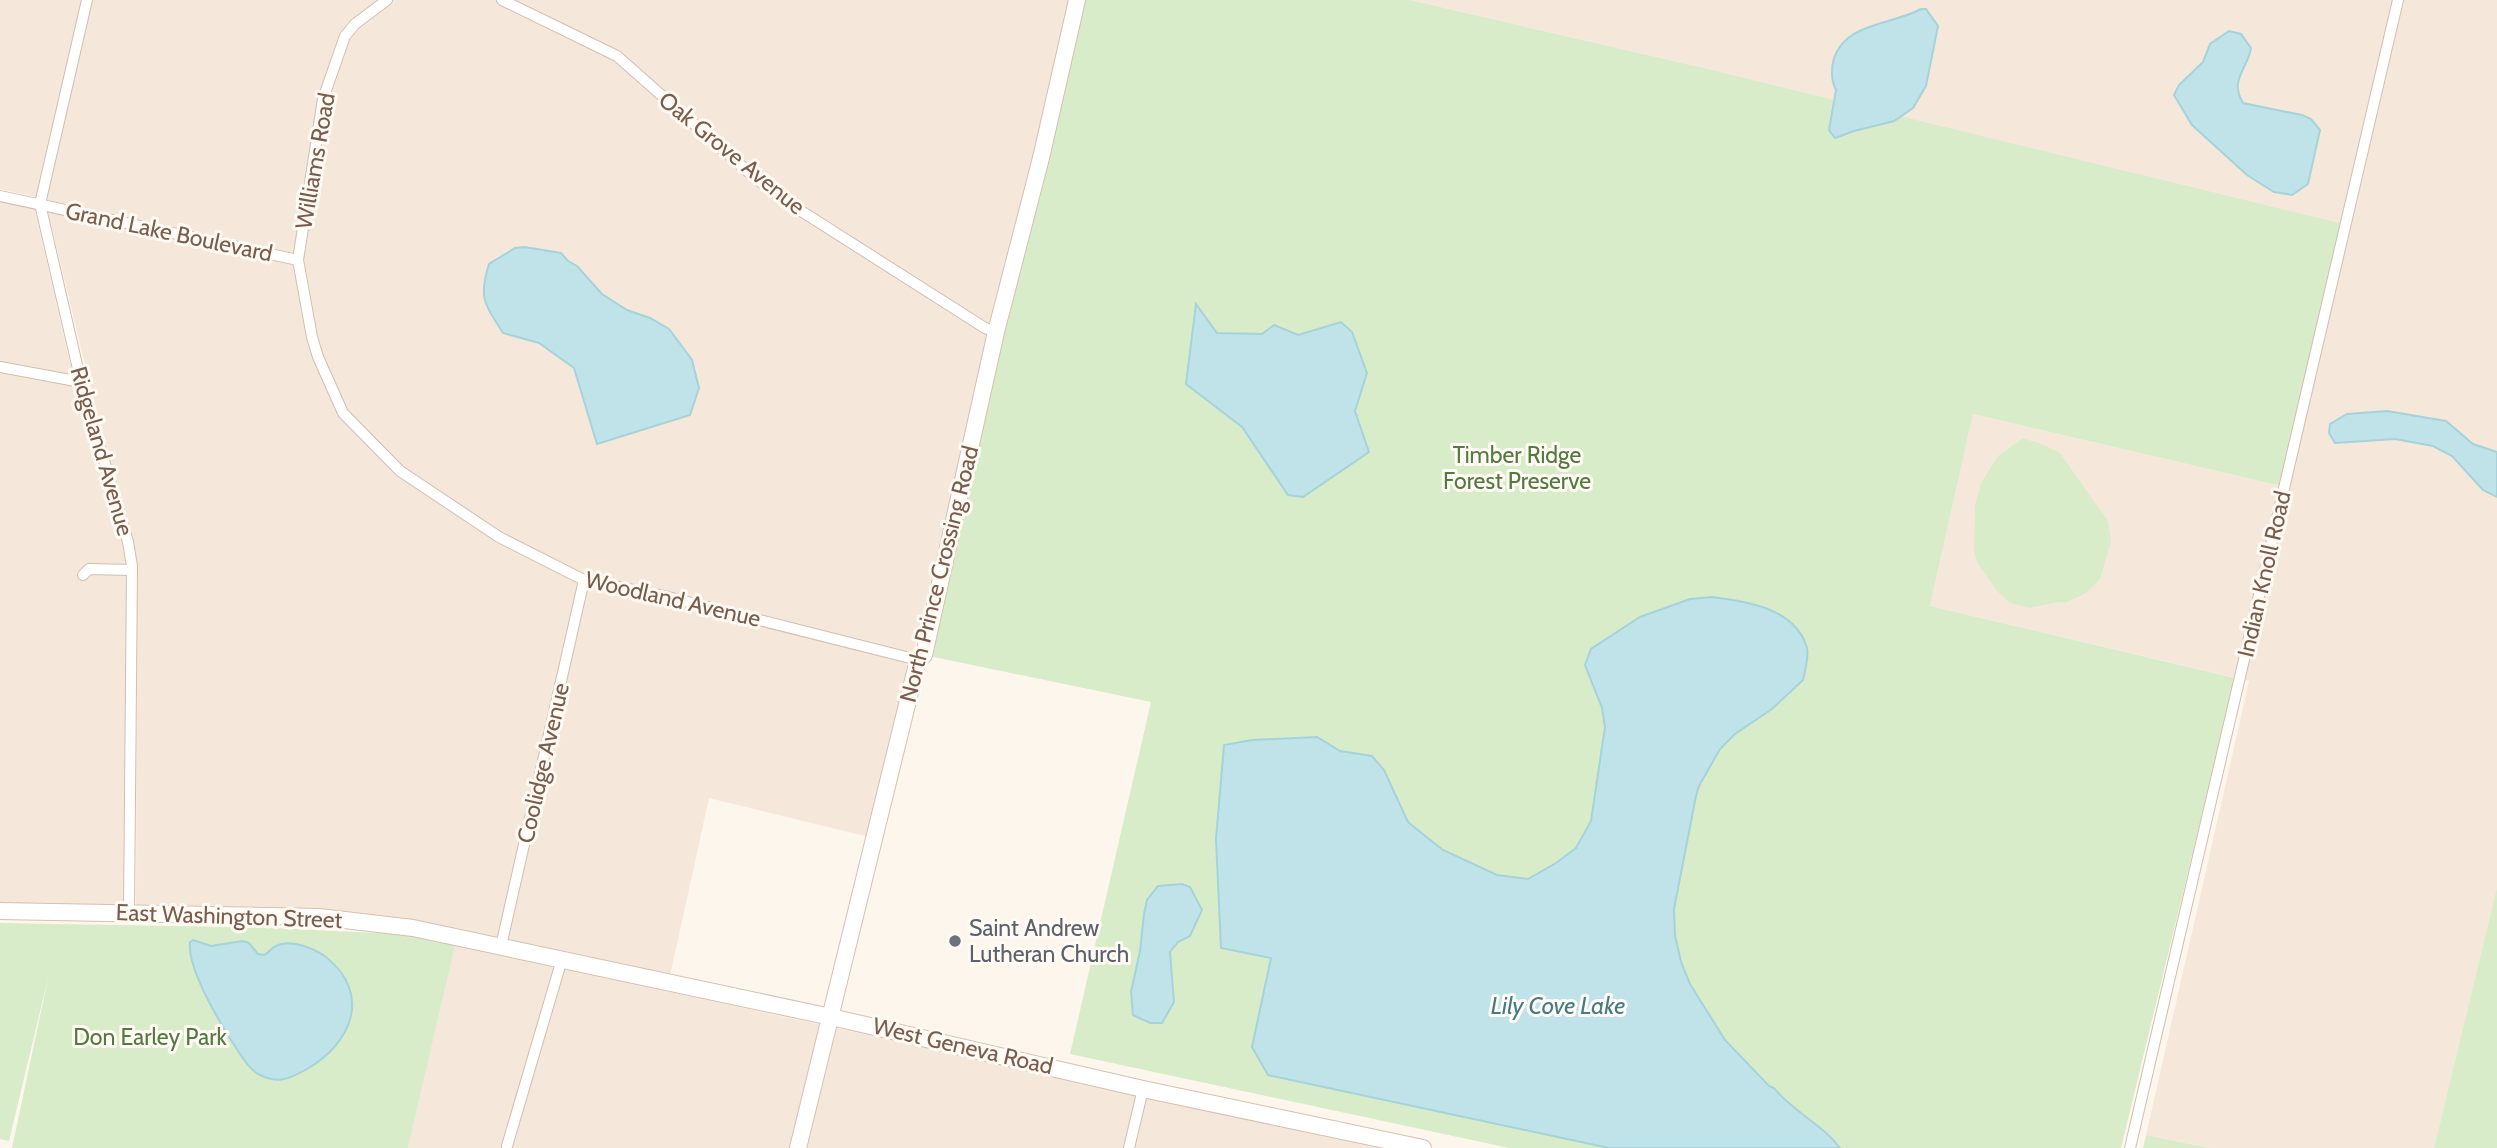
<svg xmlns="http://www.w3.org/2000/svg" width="2497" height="1148" viewBox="0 0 2497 1148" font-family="Cabin,sans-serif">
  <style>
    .residential { fill: #f5e8da }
    .green { fill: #d8ecc9 }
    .water { fill: #bfe3e8; stroke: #a5d3da; stroke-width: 2 }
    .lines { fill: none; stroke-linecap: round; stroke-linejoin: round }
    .street-casing { stroke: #d1beb0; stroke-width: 12 }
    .secondary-casing { stroke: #d6c0b0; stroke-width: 18 }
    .street { stroke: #fff; stroke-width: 10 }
    .secondary { stroke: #fff; stroke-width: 16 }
    .worship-dot { fill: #6b7280; stroke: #fffaf3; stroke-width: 2.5 }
    .labels { text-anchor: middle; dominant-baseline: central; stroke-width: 6; stroke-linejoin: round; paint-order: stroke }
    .street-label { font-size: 23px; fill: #7a5c4d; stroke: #fffaf3 }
    .park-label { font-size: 23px; fill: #537a41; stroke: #fffaf3 }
    .worship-label { font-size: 23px; fill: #5b616d; stroke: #fffaf3; text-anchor: start }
    .water-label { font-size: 24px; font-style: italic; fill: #437c86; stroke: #fffaf3 }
  </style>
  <rect width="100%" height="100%" fill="#fdf6ec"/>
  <!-- residential -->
  <g class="residential">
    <polygon points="0,0 1071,0 869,837 709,798 670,976 478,933 336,911 136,905 137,559 89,382 45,199 0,189"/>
    <polygon points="1410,0 2497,0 2497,887 2434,1148 2209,1148 2146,1135 2249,681 1930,606 1973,414 2281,486 1695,66"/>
    <polygon points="0,200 34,206 72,372 127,556 125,907 0,904"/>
    <polygon points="455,945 1386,1148 408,1148"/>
  </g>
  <!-- green -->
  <g class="green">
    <polygon points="1077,0 1410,0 1695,66 2343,224 2281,486 1973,414 1930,606 2235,678 2121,1148 1509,1148 1070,1054 1151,702 924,655"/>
    <polygon points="2023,438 2044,445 2060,453 2108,521 2111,541 2100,579 2086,593 2065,603 2058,602 2029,608 2010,603 1997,591 1977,562 1974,551 1975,505 1981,483 1998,456"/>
    <polygon points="2497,887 2497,1148 2434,1148"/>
    <polygon points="0,923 277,928 457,937 408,1148 12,1148 49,974 9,1141 0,1139"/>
    <polygon points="2146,1135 2209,1148 2143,1148"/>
  </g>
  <!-- water -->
  <g class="water">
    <path d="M1921,9H1926L1938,26L1926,86L1913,108L1894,121L1854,131L1835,138L1829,130L1836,90C1831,81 1831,68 1834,58C1847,22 1892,25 1921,9Z"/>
    <path d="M2229,31L2241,34L2251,48C2247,71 2229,79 2243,103L2302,115L2311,119L2320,130L2308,184L2292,195L2274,192L2247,175L2192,125L2174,95L2179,85L2203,62L2210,44Z"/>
    <path d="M524,247L561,253L568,261L577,266L602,294L627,310L650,318L669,329L692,360L699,388L690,415L597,444L574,368L539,343L503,333C485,304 478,299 489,264L515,248Z"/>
    <polygon points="1196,304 1217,333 1262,334 1274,325 1298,335 1341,322 1352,332 1367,373 1355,411 1369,452 1303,497 1288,495 1242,427 1186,384"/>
    <polygon points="2387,411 2446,421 2473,444 2497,452 2497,497 2483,490 2452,456 2433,446 2395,439 2335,443 2329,433 2330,424 2347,414"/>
    <path d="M1712,597C1745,601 1796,608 1807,648C1809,657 1805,671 1803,680L1772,709L1735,734L1720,749L1699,786L1696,796L1674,909L1675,935L1681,962L1690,984L1725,1040L1769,1086L1774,1088C1792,1111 1822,1124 1840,1148H1609L1268,1075L1252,1047L1271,958L1221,948L1216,839L1224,745L1252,740L1317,737L1340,751L1372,756L1384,770L1408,822L1429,839L1443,850L1497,875L1528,879L1556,863L1576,848L1591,821L1605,727L1602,708L1585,665L1591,649L1640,617L1690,599Z"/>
    <polygon points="1182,884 1190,887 1202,910 1190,936 1178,942 1170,952 1174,1002 1162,1023 1150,1023 1133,1015 1131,992 1140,951 1144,914 1147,900 1158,886"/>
    <path d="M193,940L211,946L242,941L249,943L258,954L264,955C269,953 271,948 276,946C290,938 315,949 326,957C372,994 352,1043 307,1069C291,1078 280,1084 262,1076C248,1070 239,1052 231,1040C217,1018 187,967 190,942Z"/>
  </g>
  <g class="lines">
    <defs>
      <g id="street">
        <polyline points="87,0 40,204 81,382 128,542 132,566 129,912"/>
        <polyline points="387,0 355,24 345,36 323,99 298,260 312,337 318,357 343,413 400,471 499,537 584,580 668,597 918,660"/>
        <polyline points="502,0 617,56 754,177 787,202 985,328 996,332"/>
        <polyline points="0,196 298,260"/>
        <polyline points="0,367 81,382"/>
        <polyline points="83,575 89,569 132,570"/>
        <polyline points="501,946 584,580"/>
        <polyline points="507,1146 562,959"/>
        <polyline points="1129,1148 1143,1089"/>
        <polyline points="2130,1148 2398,0"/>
      </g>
      <g id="secondary">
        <polyline points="0,911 319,917 413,928 831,1017 1143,1089 1423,1148"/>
        <polyline points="798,1148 918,660 924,655 996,332 1041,158 1077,0"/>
      </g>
    </defs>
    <!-- street casing -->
    <use href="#street" class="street-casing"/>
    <!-- secondary casing -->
    <use href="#secondary" class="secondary-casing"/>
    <!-- street -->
    <use href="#street" class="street"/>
    <!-- secondary -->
    <use href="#secondary" class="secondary"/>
  </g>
  <!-- markers -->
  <circle class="worship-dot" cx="955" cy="941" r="7"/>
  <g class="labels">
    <!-- street labels -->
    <g class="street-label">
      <text transform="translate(732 153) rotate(39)">Oak Grove Avenue</text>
      <text transform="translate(315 161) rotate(-80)">Williams Road</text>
      <text transform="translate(169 232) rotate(12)">Grand Lake Boulevard</text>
      <text transform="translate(102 451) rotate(74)">Ridgeland Avenue</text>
      <text transform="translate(939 574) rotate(-76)">North Prince Crossing Road</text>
      <text transform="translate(2264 574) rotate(-77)">Indian Knoll Road</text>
      <text transform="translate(673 599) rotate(13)">Woodland Avenue</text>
      <text transform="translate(543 763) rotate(-77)">Coolidge Avenue</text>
      <text transform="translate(229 916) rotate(2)">East Washington Street</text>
      <text transform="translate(963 1046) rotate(13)">West Geneva Road</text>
    </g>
    <!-- park labels -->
    <g class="park-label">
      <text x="1517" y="455">Timber Ridge<tspan x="1517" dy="26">Forest Preserve</tspan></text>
      <text x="150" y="1037">Don Earley Park</text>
    </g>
    <!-- worship labels -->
    <g class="worship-label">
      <text x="969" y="928">Saint Andrew<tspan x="969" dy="26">Lutheran Church</tspan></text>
    </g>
    <!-- water labels -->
    <g class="water-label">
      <text x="1558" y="1005">Lily Cove Lake</text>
    </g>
  </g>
</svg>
